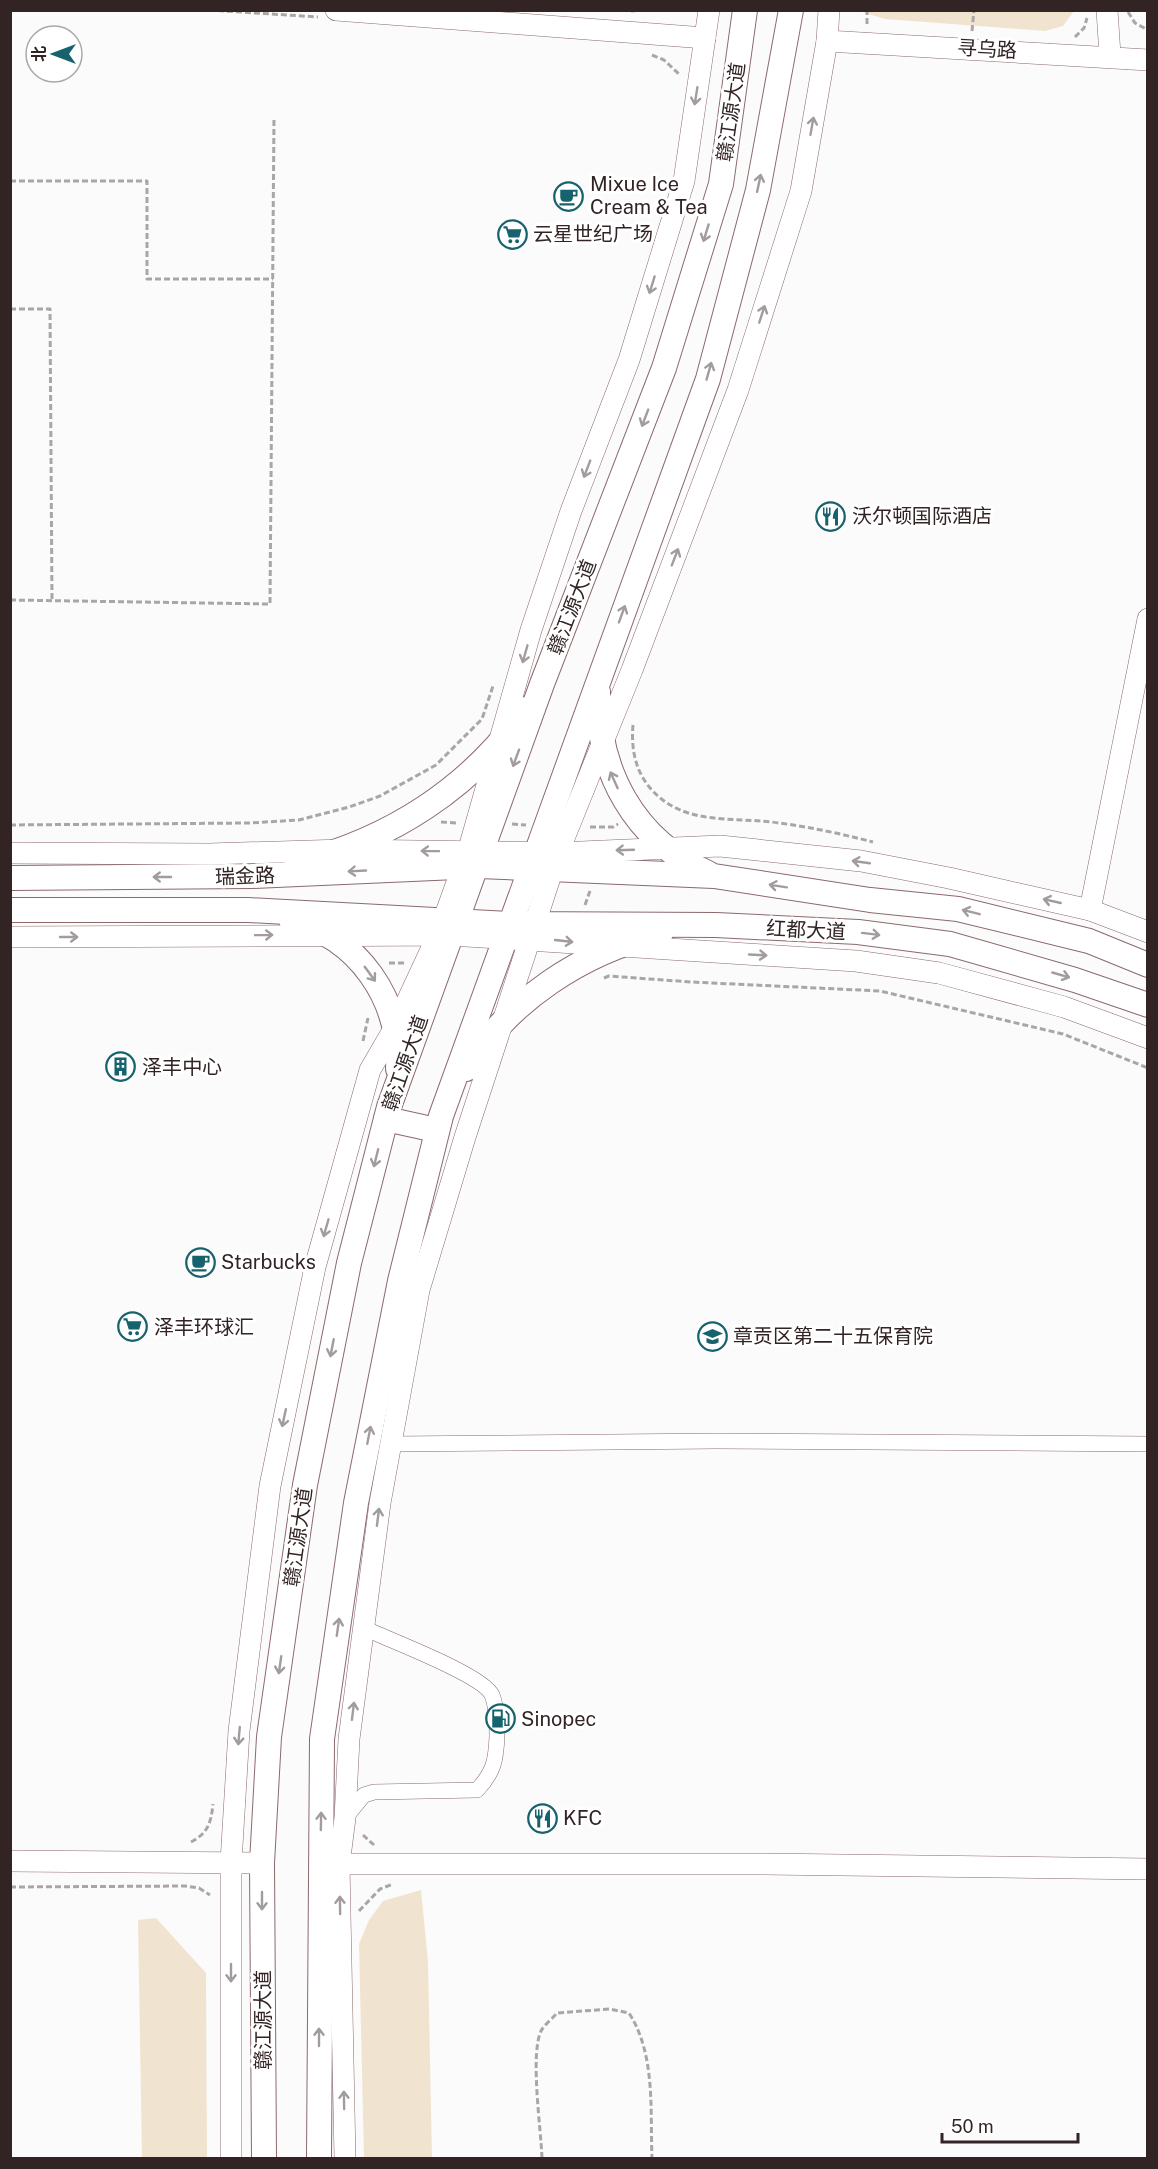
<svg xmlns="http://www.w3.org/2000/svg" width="1158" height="2169" viewBox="0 0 1158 2169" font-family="'Public Sans','Noto Sans SC',sans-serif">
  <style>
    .green { fill: #f0e4d1 }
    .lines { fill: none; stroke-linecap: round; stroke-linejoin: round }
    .street-casing { stroke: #8b696c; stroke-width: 16 }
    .secondary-casing { stroke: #8b696c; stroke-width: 22 }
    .primary-casing { stroke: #8b696c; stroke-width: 26 }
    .path { stroke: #aba6a6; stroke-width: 3; stroke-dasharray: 6 3; stroke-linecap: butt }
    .street { stroke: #fff; stroke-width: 15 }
    .secondary { stroke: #fff; stroke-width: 21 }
    .primary { stroke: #fff; stroke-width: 24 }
    .oneway { stroke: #a39c9d }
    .labels { text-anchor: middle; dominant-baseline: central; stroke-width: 6; stroke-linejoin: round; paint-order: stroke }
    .street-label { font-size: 20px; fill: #322425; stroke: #fff }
    .poi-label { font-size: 20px; fill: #322425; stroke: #fff; text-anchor: start }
  </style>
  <rect width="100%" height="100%" fill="#fbfbfb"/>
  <!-- green -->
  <g class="green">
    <polygon points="859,11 859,10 1074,11 1063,26 1045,31 885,19"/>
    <polygon points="421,1890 428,1961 432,2158 364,2158 359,1944 369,1920 383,1901"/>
    <polygon points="156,1918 206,1973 207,2158 142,2158 138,1920"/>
  </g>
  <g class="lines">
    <defs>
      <g id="street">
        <polyline points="391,1444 716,1441 1148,1444"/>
        <path d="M345,1818L364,1795L374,1792L477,1790C494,1772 496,1760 497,1736C497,1724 497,1707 492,1695C483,1675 389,1640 364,1628"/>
      </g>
      <g id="secondary">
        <polyline points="336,10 705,38"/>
        <polyline points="1107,10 1110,55"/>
        <polyline points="827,41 1148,60"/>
        <polyline points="10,853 209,854 343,850 558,853 720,846 861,861 949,878 1090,910 1148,932"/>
        <polyline points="1090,910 1148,619"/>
        <polyline points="10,937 450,935 856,961 939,973 1064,1007 1148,1038"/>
        <polyline points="10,1861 262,1863"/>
        <polyline points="326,1864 764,1864 1148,1869"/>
        <polyline points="231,2158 231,1862 239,1731 270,1486 315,1267 370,1070 395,1027 438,935 468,852 531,630 571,511 629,360 684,181 709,10"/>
        <polyline points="345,2158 339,1865 345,1818 349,1739 380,1503 419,1290 465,1137 558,853 632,670 738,390 801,191 827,41 829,10"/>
      </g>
      <g id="primary">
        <path d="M598,692C597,771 634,840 708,873"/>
        <path d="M297,863C390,840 471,788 526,709"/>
        <polyline points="10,878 251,876 479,866 714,876 870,900 958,909 1089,941 1148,965"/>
        <polyline points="10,910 248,910 509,924 716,925 858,932 950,944 1075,980 1148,1005"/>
        <path d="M291,920C359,938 401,999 398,1069"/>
        <path d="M466,1069C509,1000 582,952 661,933"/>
        <polyline points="386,1119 436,1130"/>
        <polyline points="264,2158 262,1863 269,1737 305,1485 349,1263 389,1107 542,684 664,368 721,184 745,10"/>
        <polyline points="319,2158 322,1739 356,1503 400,1281 441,1116 708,379 758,190 791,10"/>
      </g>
    </defs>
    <!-- street casing -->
    <use href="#street" class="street-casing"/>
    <!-- secondary casing -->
    <use href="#secondary" class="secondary-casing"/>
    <!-- primary casing -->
    <use href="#primary" class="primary-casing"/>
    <!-- path -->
    <g class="path">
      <polyline points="209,10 318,17"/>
      <polyline points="631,11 644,10"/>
      <polyline points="1128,12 1135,23 1148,30"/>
      <polyline points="867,24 867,10"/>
      <polyline points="972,31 974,10"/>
      <polyline points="1075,37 1084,28 1087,18"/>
      <polyline points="652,55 664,60 680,75"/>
      <polyline points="10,181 147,181 147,279 273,279"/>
      <polyline points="10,309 50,309 52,601"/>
      <polyline points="10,600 270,604 274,117"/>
      <path d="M633,725C631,748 635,771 651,789C685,827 732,816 779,823C810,827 842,834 873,842"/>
      <polyline points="441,822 457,823"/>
      <polyline points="512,824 526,825"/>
      <polyline points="10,825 249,823 299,820 349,807 380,796 436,765 482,719 493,686"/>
      <polyline points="590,827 613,827 618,824"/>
      <polyline points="585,905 590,891"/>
      <polyline points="389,963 404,963"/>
      <polyline points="604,978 609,976 691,982 880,991 1063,1034 1148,1068"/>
      <polyline points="363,1041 368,1018"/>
      <polyline points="363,1835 374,1845"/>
      <path d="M191,1842C208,1833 211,1823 213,1804"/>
      <polyline points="10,1887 185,1886 199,1888 210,1895"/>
      <polyline points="359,1911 380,1889 393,1884"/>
      <path d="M542,2158C541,2129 530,2055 541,2031C544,2025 552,2019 557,2013L609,2009L629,2013C656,2055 650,2111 652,2158"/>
    </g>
    <!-- street -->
    <use href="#street" class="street"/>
    <!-- secondary -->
    <use href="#secondary" class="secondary"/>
    <!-- primary -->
    <use href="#primary" class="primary"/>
  </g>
  <!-- one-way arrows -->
  <defs><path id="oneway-shaft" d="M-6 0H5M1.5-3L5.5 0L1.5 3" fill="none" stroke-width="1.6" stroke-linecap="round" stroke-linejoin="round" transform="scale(1.5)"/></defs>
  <g class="oneway">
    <use href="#oneway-shaft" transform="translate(696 96) rotate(99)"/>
    <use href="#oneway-shaft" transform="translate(812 126) rotate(-80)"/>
    <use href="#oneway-shaft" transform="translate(759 183) rotate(-78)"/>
    <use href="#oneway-shaft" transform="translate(706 233) rotate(107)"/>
    <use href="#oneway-shaft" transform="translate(652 285) rotate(107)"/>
    <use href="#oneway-shaft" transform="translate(762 314) rotate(-72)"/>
    <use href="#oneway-shaft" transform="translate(709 371) rotate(-74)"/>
    <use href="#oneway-shaft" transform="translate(645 418) rotate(111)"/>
    <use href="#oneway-shaft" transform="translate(587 469) rotate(111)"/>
    <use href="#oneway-shaft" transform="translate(675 557) rotate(-69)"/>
    <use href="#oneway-shaft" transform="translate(622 614) rotate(-70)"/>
    <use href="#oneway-shaft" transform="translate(525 654) rotate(106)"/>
    <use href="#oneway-shaft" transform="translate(516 758) rotate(110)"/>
    <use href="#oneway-shaft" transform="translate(614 780) rotate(-114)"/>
    <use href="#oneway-shaft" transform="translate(625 850) rotate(178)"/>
    <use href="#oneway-shaft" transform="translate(430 851) rotate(-179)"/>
    <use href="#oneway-shaft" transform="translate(861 862) rotate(-172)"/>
    <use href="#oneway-shaft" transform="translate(357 871) rotate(177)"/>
    <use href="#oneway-shaft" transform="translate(162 877) rotate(180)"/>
    <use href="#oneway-shaft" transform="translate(778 886) rotate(-171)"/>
    <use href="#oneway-shaft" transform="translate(1052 901) rotate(-167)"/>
    <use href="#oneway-shaft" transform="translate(971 912) rotate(-166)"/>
    <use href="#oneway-shaft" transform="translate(871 934) rotate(7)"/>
    <use href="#oneway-shaft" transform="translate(264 935) rotate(-1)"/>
    <use href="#oneway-shaft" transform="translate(69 937)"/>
    <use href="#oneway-shaft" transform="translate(564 941) rotate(6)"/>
    <use href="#oneway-shaft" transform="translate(758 955) rotate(3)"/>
    <use href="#oneway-shaft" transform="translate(370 974) rotate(54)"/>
    <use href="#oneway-shaft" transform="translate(1061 975) rotate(16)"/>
    <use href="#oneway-shaft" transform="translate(376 1158) rotate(104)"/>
    <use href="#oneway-shaft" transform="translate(326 1228) rotate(106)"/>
    <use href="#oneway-shaft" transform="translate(332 1348) rotate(101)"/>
    <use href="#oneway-shaft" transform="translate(284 1418) rotate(102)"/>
    <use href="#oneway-shaft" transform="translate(369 1435) rotate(-79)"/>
    <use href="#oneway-shaft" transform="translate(378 1517) rotate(-83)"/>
    <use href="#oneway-shaft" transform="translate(338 1627) rotate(-82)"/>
    <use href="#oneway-shaft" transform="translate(280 1665) rotate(98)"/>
    <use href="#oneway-shaft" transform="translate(353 1711) rotate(-83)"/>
    <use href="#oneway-shaft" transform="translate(239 1736) rotate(95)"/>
    <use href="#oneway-shaft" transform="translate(321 1821) rotate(-89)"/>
    <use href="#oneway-shaft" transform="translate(262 1901) rotate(90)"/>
    <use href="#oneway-shaft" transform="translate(340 1905) rotate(-91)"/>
    <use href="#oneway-shaft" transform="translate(231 1973) rotate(90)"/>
    <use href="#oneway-shaft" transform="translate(319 2037) rotate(-90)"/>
    <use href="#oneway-shaft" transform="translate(344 2100) rotate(-91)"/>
  </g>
  <!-- icons -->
  <defs>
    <symbol id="cafe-ring" viewBox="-11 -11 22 22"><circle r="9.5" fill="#fff" stroke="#16636e" stroke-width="1.5"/><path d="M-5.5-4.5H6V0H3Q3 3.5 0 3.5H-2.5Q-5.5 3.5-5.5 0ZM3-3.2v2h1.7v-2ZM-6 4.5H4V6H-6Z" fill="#16636e"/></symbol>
    <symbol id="supermarket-ring" viewBox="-11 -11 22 22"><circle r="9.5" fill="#fff" stroke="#16636e" stroke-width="1.5"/><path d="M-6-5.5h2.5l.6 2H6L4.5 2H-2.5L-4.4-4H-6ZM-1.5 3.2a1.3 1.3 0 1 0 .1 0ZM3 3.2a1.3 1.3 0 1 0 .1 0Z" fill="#16636e"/></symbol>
    <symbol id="restaurant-ring" viewBox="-11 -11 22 22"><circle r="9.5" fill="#fff" stroke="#16636e" stroke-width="1.5"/><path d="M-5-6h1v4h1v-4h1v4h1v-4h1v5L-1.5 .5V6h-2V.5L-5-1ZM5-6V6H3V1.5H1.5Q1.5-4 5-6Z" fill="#16636e"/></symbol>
    <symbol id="building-ring" viewBox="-11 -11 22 22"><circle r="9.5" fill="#fff" stroke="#16636e" stroke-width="1.5"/><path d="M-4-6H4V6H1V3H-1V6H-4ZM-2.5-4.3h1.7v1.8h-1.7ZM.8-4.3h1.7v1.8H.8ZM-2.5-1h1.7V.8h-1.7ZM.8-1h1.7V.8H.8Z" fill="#16636e"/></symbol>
    <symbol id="school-ring" viewBox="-11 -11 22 22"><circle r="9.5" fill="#fff" stroke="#16636e" stroke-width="1.5"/><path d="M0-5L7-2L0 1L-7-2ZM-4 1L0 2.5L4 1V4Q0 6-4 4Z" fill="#16636e"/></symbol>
    <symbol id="fuel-ring" viewBox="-11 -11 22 22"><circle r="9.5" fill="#fff" stroke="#16636e" stroke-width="1.5"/><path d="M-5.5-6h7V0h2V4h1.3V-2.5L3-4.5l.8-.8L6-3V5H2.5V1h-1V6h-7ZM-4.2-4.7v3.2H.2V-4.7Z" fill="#16636e"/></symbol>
  </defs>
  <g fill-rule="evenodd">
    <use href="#cafe-ring" x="552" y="180" width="33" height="33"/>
    <use href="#supermarket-ring" x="496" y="218" width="33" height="33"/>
    <use href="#restaurant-ring" x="814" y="500" width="33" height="33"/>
    <use href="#building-ring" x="104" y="1050" width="33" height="33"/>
    <use href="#cafe-ring" x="184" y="1246" width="33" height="33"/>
    <use href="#supermarket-ring" x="116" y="1310" width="33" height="33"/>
    <use href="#school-ring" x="696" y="1320" width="33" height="33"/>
    <use href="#fuel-ring" x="484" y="1702" width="33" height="33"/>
    <use href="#restaurant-ring" x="526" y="1802" width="33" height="33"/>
  </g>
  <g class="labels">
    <!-- street labels -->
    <g class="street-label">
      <text transform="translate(987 49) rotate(3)">寻乌路</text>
      <text transform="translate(731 112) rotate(-82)">赣江源大道</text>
      <text transform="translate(572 607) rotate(-69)">赣江源大道</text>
      <text transform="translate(245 876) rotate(-2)">瑞金路</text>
      <text transform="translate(806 930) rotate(3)">红都大道</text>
      <text transform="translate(405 1063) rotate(-71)">赣江源大道</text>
      <text transform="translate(298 1537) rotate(-82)">赣江源大道</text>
      <text transform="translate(263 2020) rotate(-90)">赣江源大道</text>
    </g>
    <!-- poi labels -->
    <g class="poi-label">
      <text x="590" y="184">Mixue Ice<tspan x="590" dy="23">Cream &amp; Tea</tspan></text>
      <text x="533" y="234">云星世纪广场</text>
      <text x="852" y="516">沃尔顿国际酒店</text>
      <text x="142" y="1067">泽丰中心</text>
      <text x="221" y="1262">Starbucks</text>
      <text x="154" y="1327">泽丰环球汇</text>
      <text x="733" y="1336">章贡区第二十五保育院</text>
      <text x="521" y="1719">Sinopec</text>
      <text x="563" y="1818">KFC</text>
    </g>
  </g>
  <!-- border -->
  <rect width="1158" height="2169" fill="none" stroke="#322425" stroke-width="24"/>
  <!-- north arrow -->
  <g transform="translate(54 54) rotate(270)"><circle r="28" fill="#ffffff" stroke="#ada7a8" stroke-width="1.5"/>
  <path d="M0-4.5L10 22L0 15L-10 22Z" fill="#16636e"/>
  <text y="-9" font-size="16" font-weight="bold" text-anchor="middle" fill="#322425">北</text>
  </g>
  <!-- scale -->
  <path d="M942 2133v9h136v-9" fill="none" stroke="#322425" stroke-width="3"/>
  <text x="951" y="2133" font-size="18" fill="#322425" stroke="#ffffff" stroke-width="4.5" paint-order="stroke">50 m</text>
</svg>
